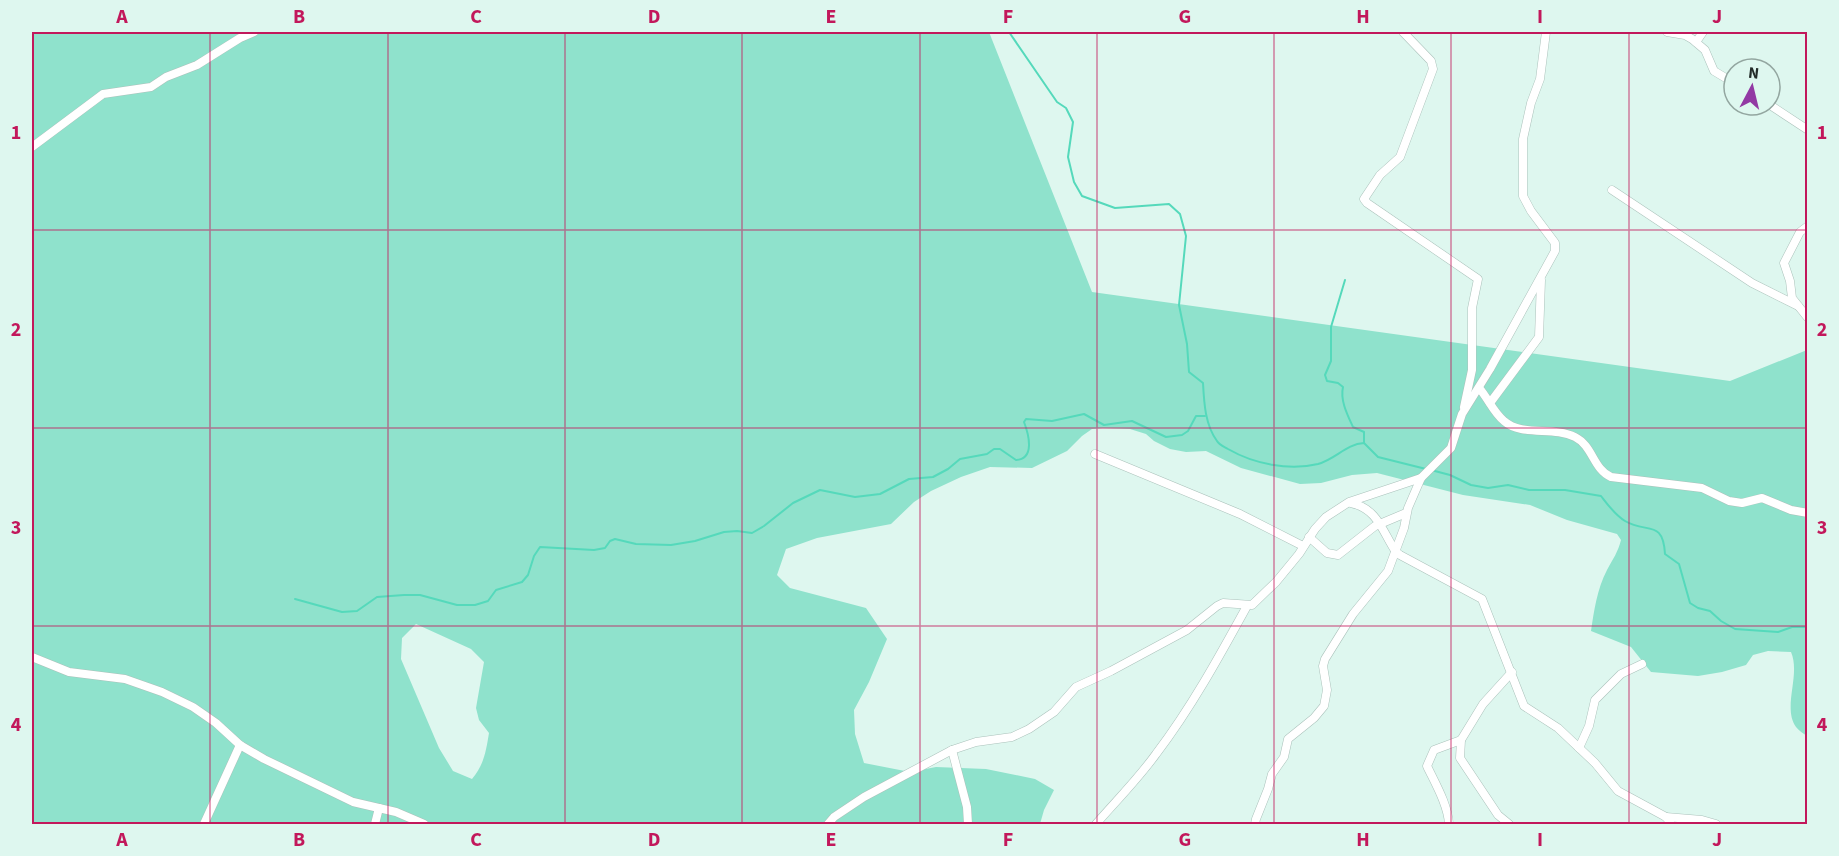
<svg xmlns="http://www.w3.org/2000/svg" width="1839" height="856" viewBox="0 0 1839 856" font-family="'Source Sans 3',sans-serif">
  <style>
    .green { fill: #8fe2cc; fill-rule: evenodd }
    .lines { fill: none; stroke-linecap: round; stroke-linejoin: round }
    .stream { stroke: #55d9bb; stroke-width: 2 }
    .minor-casing { stroke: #abc2bb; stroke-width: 9 }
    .minor { stroke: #fff; stroke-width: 8 }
    .grid { fill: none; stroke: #c2185b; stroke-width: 1.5; stroke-opacity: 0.55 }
    .neatline { fill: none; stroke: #c2185b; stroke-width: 2 }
    .grid-label { font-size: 20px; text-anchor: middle; font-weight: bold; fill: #c2185b }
  </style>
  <rect width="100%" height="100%" fill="#def7ef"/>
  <!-- green -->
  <path class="green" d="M32,32H989L1092,292L1730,381L1807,350V736C1804,734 1799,731 1796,727C1782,707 1801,675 1791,652L1768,651L1753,655L1746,665L1722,672L1698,676L1651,672L1631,647L1591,631C1594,611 1597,589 1607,570C1613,559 1618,552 1621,540L1617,534L1567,520L1530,505L1463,495L1377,473L1352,475L1321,483L1300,484L1241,468L1206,451L1186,452L1170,449L1154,441L1146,434L1130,429L1103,428L1092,429L1082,436L1067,451L1032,468L990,467L961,477L931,491L914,502L891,524L817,538L786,549L777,575L790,588L866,608L887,639L869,682L854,710L855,734L864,763L910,772L936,767L986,769L1035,779L1054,790L1044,810L1040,824H32ZM416,624L471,649L484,662L476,708L479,720L489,733C486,751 484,765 472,779L453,771L439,748L401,659L402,638Z"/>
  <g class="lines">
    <!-- stream -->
    <g class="stream">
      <path d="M1009,32L1057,102L1066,108L1073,122L1068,157L1074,182L1082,196L1115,208L1169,204L1180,214L1186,236L1179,305L1187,344L1189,372L1203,383C1204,402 1205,425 1217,441C1219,445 1225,447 1228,449C1254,464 1289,471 1318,464C1336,459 1346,444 1364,443L1378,457L1426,469"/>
      <path d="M1345,280L1331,327V361L1325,375L1327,381L1338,383L1343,387C1340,400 1347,414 1353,427L1364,432V443"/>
      <path d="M1431,470L1450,475L1471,485L1488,488L1508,485L1529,490H1565L1601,496C1608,505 1615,515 1625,521C1647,534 1663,519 1665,554L1679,564L1690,603L1698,608L1710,611L1721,621L1735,629L1778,632L1792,627H1808"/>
      <path d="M295,599L342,612L357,611L377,597L404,595H420L457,605H475L488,601L496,590L522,582L528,575L534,556L540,547L594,550L605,548L610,541L615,539L636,544L671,545L695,541L724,532L737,531L752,533L764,526L793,503L820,490L855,497L880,494L909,479L933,477L948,469L960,459L987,454L994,449H1000L1016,460C1035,459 1029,435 1024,422L1026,419L1052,421L1084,414L1104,425L1132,421L1166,437L1182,435L1188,431L1196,416H1205"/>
    </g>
    <defs>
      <g id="minor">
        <polyline points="1403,32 1431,61 1433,69 1400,157 1380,175 1364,199 1367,203 1478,279 1472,308 1472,370 1464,407"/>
        <polyline points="1667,32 1685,35 1692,39 1705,50 1714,71 1734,83"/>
        <polyline points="1696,42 1703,32"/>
        <polyline points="1770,105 1808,130"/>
        <polyline points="32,147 103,94 151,87 166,77 197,65 240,38 254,32"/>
        <polyline points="1612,190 1752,283 1798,306"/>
        <polyline points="1808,226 1800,232 1784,263 1790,281 1792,298 1808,318"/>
        <path d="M1479,388C1488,398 1493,412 1504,421C1522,437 1553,426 1575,437C1593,446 1593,469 1611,477L1702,488L1729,501L1742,503L1762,498L1791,510L1808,513"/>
        <polyline points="1490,403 1539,337 1541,280"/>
        <polyline points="1095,454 1240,514 1303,546"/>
        <path d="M1351,503C1378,509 1382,531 1396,552L1400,555L1482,599L1524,706L1558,728L1595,763L1618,791L1666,817L1671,824"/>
        <polyline points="1309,537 1327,553 1338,555 1375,526 1406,513"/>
        <polyline points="32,657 69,672 125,679 162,692 193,707 216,723 240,745 264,759 353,802 396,812 424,824"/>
        <polyline points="1461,740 1460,758 1498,815 1509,824"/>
        <polyline points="1579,748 1589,726 1595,700 1621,674 1642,664"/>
        <polyline points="952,750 967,807 968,824"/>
        <polyline points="1666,817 1702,820 1716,824"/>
        <polyline points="204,824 240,745"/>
        <polyline points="375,824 379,808"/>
        <polyline points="828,824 834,817 864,797 952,750 976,742 1012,737 1029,729 1054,712 1076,687 1111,671 1187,630 1217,606 1223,603 1252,605 1276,582 1299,554 1315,529 1326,517 1349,502 1421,478 1451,448 1462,414 1490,369 1555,251 1555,243 1531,211 1523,196 1523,139 1531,103 1540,79 1546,32"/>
        <path d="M1096,824C1116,801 1138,779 1156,754C1191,708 1219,657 1247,606"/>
        <polyline points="1255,824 1256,819 1268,789 1272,774 1284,757 1288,739 1314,718 1324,706 1327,690 1323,666 1325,659 1353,614 1388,571 1404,528 1408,508 1421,478"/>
        <path d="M1449,824C1448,805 1435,783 1427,766L1434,750L1461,740L1483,704L1512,672"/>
      </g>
    </defs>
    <!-- minor casing -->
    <use href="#minor" class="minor-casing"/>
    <!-- minor -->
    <use href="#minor" class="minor"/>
  </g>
  <!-- grid -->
  <path class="grid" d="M210,32V824M388,32V824M565,32V824M742,32V824M920,32V824M1097,32V824M1274,32V824M1451,32V824M1629,32V824M32,230H1808M32,428H1808M32,626H1808"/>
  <!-- border -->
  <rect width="1839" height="856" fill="none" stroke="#def7ef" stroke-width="66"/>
  <!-- north arrow -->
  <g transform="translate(1752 87) rotate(7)"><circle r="28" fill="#def7ef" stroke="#93a6a0" stroke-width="1.5"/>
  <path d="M0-4.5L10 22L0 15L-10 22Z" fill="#9239a4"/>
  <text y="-9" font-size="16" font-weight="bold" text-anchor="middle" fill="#232c29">N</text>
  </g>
  <rect x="33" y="33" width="1773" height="790" class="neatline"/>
  <g class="grid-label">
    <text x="122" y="23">A</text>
    <text x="299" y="23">B</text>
    <text x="476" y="23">C</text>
    <text x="654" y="23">D</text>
    <text x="831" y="23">E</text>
    <text x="1008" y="23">F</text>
    <text x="1185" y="23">G</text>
    <text x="1363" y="23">H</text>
    <text x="1540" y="23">I</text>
    <text x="1717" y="23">J</text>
    <text x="16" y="139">1</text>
    <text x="1822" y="139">1</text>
    <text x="16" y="336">2</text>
    <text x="1822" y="336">2</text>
    <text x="16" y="534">3</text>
    <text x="1822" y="534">3</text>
    <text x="16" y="731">4</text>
    <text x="1822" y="731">4</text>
    <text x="122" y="846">A</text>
    <text x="299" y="846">B</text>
    <text x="476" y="846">C</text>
    <text x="654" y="846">D</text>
    <text x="831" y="846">E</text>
    <text x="1008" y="846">F</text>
    <text x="1185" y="846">G</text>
    <text x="1363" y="846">H</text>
    <text x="1540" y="846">I</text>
    <text x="1717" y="846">J</text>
  </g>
</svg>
